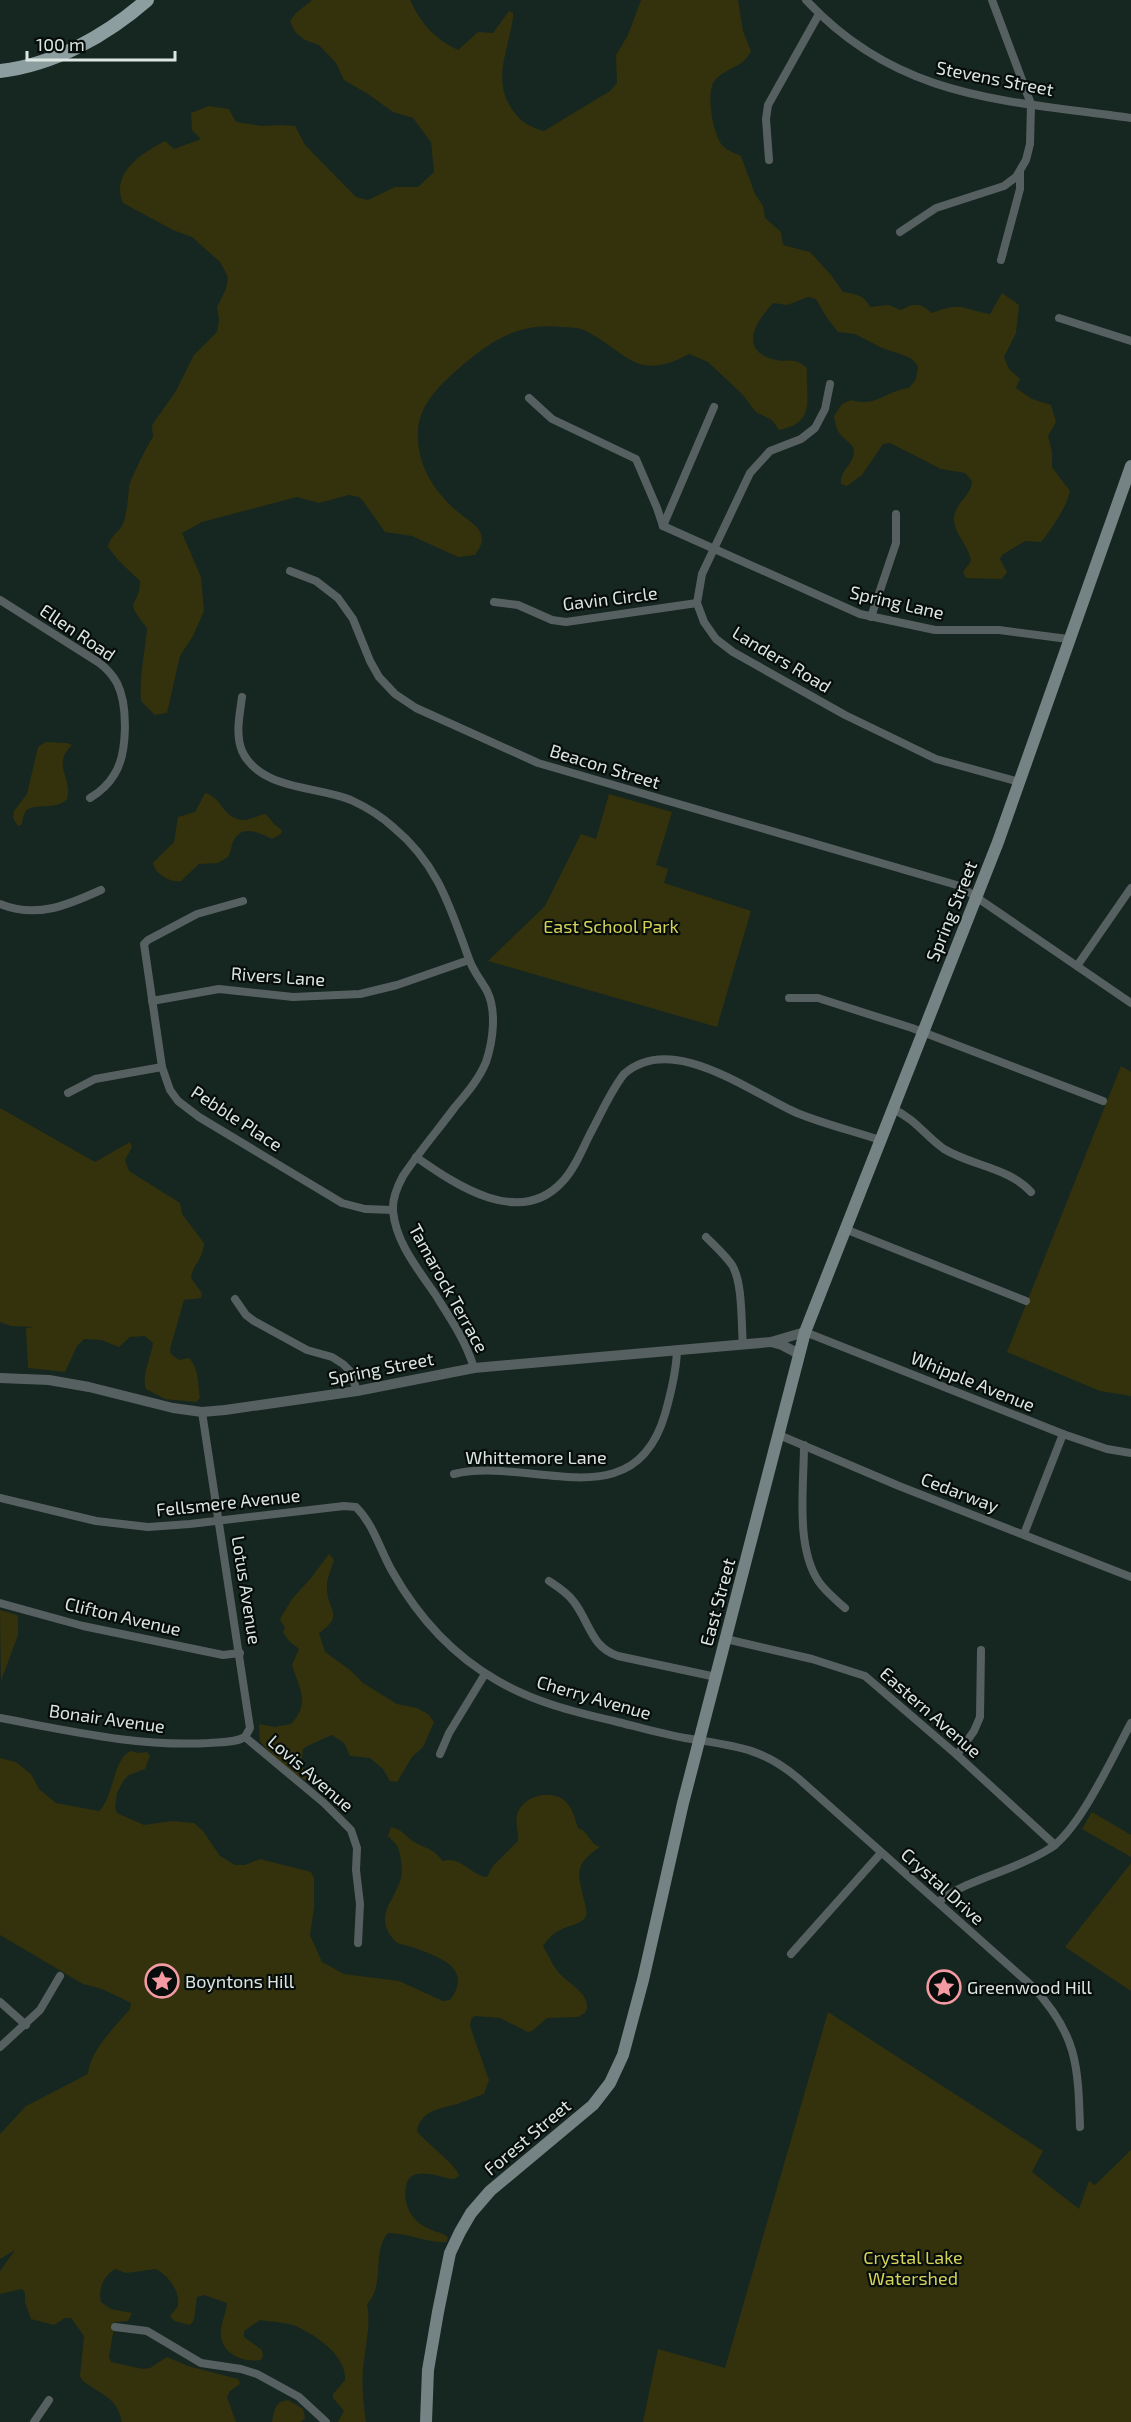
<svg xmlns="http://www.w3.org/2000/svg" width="1131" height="2422" viewBox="0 0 1131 2422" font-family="'Exo 2',sans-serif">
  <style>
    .green { fill: #33320d }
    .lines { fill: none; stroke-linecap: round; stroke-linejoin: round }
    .minor { stroke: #576060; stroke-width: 8 }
    .tertiary { stroke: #576060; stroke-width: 10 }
    .secondary { stroke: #758384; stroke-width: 12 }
    .primary { stroke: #8c9e9f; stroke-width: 14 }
    .labels { text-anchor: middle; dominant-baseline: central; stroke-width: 4.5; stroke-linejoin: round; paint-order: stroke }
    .street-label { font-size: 18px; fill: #dbe6e2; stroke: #070d0b }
    .park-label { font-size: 18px; fill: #d4d259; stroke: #070d0b }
    .poi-label { font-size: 18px; fill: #dbe6e2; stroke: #070d0b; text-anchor: start }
  </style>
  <rect width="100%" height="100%" fill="#162620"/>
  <!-- green -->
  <g class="green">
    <path d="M312,0H410C420,23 436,40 458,50L478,32L493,33L509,11L513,13V18C508,52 491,82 514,112C522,123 532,128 544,131L610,91L617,83L616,55L628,35L641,0H738L743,31L751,51C743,68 727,67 715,80C705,91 713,138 724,147C728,151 735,153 741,156L755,194L763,206L765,218L781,232L783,245L810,252L831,275L843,292C856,294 864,295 870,307L888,305L901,310C915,302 920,303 932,313C963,301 961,309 990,314L1002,293L1019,305L1016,333L1004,357L1009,369L1020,379L1016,388L1032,399L1051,405L1056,422L1048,436L1052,452V467L1070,491C1065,510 1054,526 1041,542L1025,541L1002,555L1000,559L1007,572L1002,579L966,578L963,572L971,561C969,546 955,535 954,520C953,504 972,496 972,481L965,473L941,469L890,443L883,444L862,475L847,486L841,484C839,471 853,465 854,453C855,444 845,441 840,434C836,429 835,422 834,416L842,404L851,400C876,408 885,391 909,388L916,379L918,366L912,359L903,355L882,348L855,334L838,332L827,318L816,299L808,297L787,305L773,303C757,321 738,348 772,359C789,364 791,355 807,368C805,397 818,423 779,430L772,420L756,412L742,394L708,362L689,354C635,383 628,352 584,330C578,327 569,328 562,327C517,322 489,342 457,370C439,386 420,404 418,430C416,463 433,491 458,512C465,518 478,525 481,534C484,542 479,549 475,555L458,557L412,536L385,532L363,501L359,497L349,495L319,503L297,497L202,522L182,533L201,577L204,611L193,636L180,656L167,713L155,715L141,701C139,676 145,653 147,628C121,596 140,609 140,581L119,561L108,547C111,534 118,534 123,524C127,514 128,498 129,487C129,482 149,442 153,437L152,425L176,391L194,355L217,332L219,320L217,307L226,289L228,277L220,262L192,237L173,230L123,203C110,173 142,153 165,141L174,149L201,139L192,130L191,113L209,106L229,109L236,122L263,126L282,125L295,126L305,145L356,197L368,200L395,187H418L434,172L431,142L413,118L393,112L368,94L344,80L336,63L319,45L305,40L295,32L290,21L296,13Z"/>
    <path d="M46,742L67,743L72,745C51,765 73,777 67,799C57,811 34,802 26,811C23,815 23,821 21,825L18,826L13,818L14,811L27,794L38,747Z"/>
    <path d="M205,793C222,797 223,819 243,820C251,820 258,815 266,814L274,824L282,830L281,834L272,839C258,832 241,824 233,842C231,847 231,852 228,857L218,863L199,864L181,881C170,883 155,874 153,863L174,842L178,817L195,812Z"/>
    <polygon points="609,794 672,812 656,865 668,869 664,883 751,911 717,1027 488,961 545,906 581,834 596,839"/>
    <polygon points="1121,1066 1131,1072 1131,1396 1100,1391 1007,1352"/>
    <path d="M0,1108L95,1162L130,1142L132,1147L125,1160L129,1171L180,1203L182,1214L204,1243C203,1261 193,1263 191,1278L202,1293L201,1298L184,1300L170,1349L171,1354L179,1360L189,1358C199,1368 198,1385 200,1398L196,1402L165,1399L146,1389C141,1375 151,1358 153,1343L145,1336L130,1337L119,1347L101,1340L84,1339L77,1346L65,1372L28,1368L26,1328L35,1327L11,1326L0,1322Z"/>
    <path d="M329,1554L334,1560C332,1567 328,1576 327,1583C325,1612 347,1613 319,1633L325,1652L350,1670L363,1683L397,1704L417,1708L428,1714L434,1722L423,1747L412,1757L397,1782L390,1781L383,1769L370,1758L350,1756L344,1743L332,1735C329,1736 305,1747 303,1749L301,1766L314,1783C304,1785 266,1751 260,1741L259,1724L275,1727L291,1724C311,1703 299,1688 292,1665L299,1649L289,1641L283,1632L285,1628L280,1619L292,1599L311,1578Z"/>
    <polygon points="0,1610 17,1615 18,1617 18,1635 1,1681"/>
    <path d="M131,1751L138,1753L147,1752L150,1756L145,1769L129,1775L124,1780L117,1793L115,1808L117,1813L144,1825L172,1821L194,1823L203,1831L220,1856L235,1865H245L260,1859L311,1872L314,1878V1908L310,1935L322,1962L344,1974L399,1981L443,2001L450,2000C475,1967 436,1956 412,1947C406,1945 399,1945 395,1941C372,1916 395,1901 401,1878C403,1871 401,1857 399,1851C398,1844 392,1841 388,1836L391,1827C401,1829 404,1834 411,1840C424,1849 431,1846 443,1861C460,1855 471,1875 487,1877L493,1866L518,1841C519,1831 514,1822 518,1812C525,1794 554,1789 566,1802C573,1809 575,1819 578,1828C589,1832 589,1843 600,1847C571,1866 579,1876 585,1904C586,1909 588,1913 585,1918C581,1924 567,1926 560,1930C552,1934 548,1939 543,1946C549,1956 553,1967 561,1975C571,1985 594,1997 585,2013L578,2017L547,2018L532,2031L528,2032L500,2018L475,2016L471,2019L470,2026L489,2080L484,2094C475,2097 466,2101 457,2104C440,2109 421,2110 417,2131C426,2143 458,2166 459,2176L454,2179C440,2178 409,2163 406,2187C403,2206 412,2223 432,2230C438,2233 443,2232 448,2238L446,2242C427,2243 408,2233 388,2233C371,2252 386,2285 367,2304C371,2323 366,2342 364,2361C361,2382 363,2401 366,2422H338L344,2411L333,2398V2394L345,2380C347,2355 313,2333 293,2325C288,2323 267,2321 260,2320L244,2331V2337L262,2350L263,2356L261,2360C245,2363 222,2355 221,2335C220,2325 226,2314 227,2303L204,2295L197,2297L194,2320L190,2325L174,2321L170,2316L178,2306C180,2290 169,2277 156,2269L126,2273L115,2269C103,2276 98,2290 101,2302L111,2309L132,2313L128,2321L115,2322L109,2357L111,2362L143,2369L150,2368L167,2357L188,2366L238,2379L240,2384L230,2391L227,2397L236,2422H122C117,2396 100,2395 82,2380L80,2376L84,2336L71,2318H65L54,2325L31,2319L25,2302V2293L22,2289L0,2294V2271L15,2250L0,2259V2134L26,2106L88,2074C90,2050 115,2027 130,2009L131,2003L102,1989L83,1984L0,1935V1758L16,1762L31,1774L39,1789L56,1803L99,1811C114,1798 113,1757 131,1751Z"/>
    <polygon points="1092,1812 1131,1835 1131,1857 1082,1829"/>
    <polygon points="1131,1863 1131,1991 1065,1947"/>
    <polygon points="828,2012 1043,2151 1032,2172 1079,2209 1089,2181 1095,2185 1131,2150 1131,2422 643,2422 658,2349 725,2368"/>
    <path d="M288,2400L303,2409L305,2418L301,2422H272C275,2410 274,2402 288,2400Z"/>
  </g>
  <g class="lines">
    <!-- minor -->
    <g class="minor">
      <path d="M806,0C899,100 1005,100 1131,118"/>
      <polyline points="769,160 766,119 768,105 819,14"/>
      <polyline points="900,232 936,208 1004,186 1016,177 1026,160 1030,144 1031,104 992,0"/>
      <polyline points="1001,260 1020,189 1020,172"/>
      <polyline points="1059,318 1131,341"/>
      <polyline points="830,384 825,409 815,428 801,439 770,451 750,473 702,574 697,603 704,622 716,639 733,652 845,715 936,759 1019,782"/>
      <polyline points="529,398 552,419 636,459 657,508 663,526"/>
      <polyline points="663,526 860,614 935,630 999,630 1068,639"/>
      <polyline points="663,526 714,407"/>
      <polyline points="290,571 316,581 338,598 353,619 370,661 379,677 395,694 416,708 538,763 960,886 1131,1003"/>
      <path d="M0,600L98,662C105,667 112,674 117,683C128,705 128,754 114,775C108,785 100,792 90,798"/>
      <polyline points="494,602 518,605 552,620 566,622 697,603"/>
      <polyline points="871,617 896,543 896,514"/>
      <path d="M242,697C240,713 235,734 242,751C260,790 317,786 351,800C366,807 381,816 393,827C438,864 450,907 469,959C473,971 481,980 487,991C497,1011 493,1041 486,1062C479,1079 467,1093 455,1107C438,1130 419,1152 403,1176C397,1187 392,1199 393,1211C396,1243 418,1269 435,1294C450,1318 466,1341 474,1368"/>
      <polyline points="243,901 197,914 148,940 144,944 162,1067 170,1090 178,1101 199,1117 342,1203 365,1209 393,1210"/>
      <path d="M0,904C36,919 68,905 101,890"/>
      <polyline points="1077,966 1131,888"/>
      <polyline points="789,998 818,998 912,1028 1103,1101"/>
      <polyline points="152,1001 219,989 293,997 360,994 397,985 469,960"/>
      <polyline points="68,1093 95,1079 162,1067"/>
      <path d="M893,1109C917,1120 925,1136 944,1149C972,1166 1008,1167 1031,1192"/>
      <path d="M416,1157C456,1185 520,1229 563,1181C575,1168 582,1150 590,1134C601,1114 610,1092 624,1074C672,1031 751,1093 797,1113C824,1124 853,1131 880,1140"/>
      <polyline points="845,1229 1026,1301"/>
      <path d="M706,1237C715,1246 725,1255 732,1265C743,1283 741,1323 743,1345"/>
      <polyline points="235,1299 246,1315 254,1321 307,1350 332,1357 343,1364 350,1371 357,1391"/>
      <polyline points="805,1332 1063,1434 1107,1449 1131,1453"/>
      <polyline points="202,1412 250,1728 245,1737"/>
      <polyline points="779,1435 899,1486 1131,1577"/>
      <path d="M804,1445C804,1486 795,1547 819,1582C826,1592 836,1600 845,1608"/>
      <path d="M454,1474C532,1456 634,1521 665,1414C671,1393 676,1373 677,1351"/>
      <path d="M0,1498L96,1521L148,1527L190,1524L344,1506L356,1507C374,1525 380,1550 392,1571C418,1617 452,1655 498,1681C534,1702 574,1712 614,1721C638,1727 662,1734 685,1738C733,1746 760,1746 799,1779L1032,1986C1077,2034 1078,2064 1080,2127"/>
      <polyline points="1024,1534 1063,1434"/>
      <path d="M549,1581C558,1587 568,1593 574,1602C590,1623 591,1647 618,1656L716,1677"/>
      <polyline points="0,1603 83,1626 223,1655 240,1653"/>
      <polyline points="726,1639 812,1659 865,1676 957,1755 1055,1845"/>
      <path d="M0,1718C70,1731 138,1747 209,1743C221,1742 235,1743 245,1737"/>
      <polyline points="245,1737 324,1803 351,1830 357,1848 356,1870 360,1904 358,1943"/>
      <polyline points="440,1754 449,1733 485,1674"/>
      <polyline points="957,1755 974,1731 980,1717 981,1650"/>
      <path d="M938,1902C971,1877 1015,1871 1049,1849C1079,1831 1113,1756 1131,1723"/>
      <polyline points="791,1954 881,1853"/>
      <polyline points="0,2002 26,2025"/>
      <polyline points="0,2047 40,2010 60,1976"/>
      <polyline points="115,2327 147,2331 201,2363 241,2369 257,2374 299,2397 326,2422"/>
      <polyline points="34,2422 49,2400"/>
    </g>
    <!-- tertiary -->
    <g class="tertiary">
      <polyline points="771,1342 782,1345 799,1354"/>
      <polyline points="0,1378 49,1380 89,1387 173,1408 202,1412 225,1410 357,1391 474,1368 771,1342 805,1332"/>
    </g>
    <!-- secondary -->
    <polyline class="secondary" points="426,2422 428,2370 438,2312 450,2253 460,2232 471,2213 490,2191 593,2105 610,2083 623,2055 643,1980 683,1803 805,1332 998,842 1131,466"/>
    <!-- primary -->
    <path class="primary" d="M0,71C54,65 107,35 147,0"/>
  </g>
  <!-- icons -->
  <defs>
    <symbol id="sight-ring" viewBox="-11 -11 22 22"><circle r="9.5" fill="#070d0b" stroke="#f49aa2" stroke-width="1.5"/><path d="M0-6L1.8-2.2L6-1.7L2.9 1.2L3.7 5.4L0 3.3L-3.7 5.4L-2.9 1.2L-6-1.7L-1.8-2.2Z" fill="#f49aa2"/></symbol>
  </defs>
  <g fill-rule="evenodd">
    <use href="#sight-ring" x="143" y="1962" width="38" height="38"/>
    <use href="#sight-ring" x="925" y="1968" width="38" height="38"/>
  </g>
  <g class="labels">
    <!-- street labels -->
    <g class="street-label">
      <text transform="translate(995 78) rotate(11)">Stevens Street</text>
      <text transform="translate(610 598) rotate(-7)">Gavin Circle</text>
      <text transform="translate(897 602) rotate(13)">Spring Lane</text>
      <text transform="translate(78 632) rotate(34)">Ellen Road</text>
      <text transform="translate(782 659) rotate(31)">Landers Road</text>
      <text transform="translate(605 766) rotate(17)">Beacon Street</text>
      <text transform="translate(951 911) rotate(-68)">Spring Street</text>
      <text transform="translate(278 976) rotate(4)">Rivers Lane</text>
      <text transform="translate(237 1118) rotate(33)">Pebble Place</text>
      <text transform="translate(449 1288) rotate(61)">Tamarock Terrace</text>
      <text transform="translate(381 1368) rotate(-11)">Spring Street</text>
      <text transform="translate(973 1381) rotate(22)">Whipple Avenue</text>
      <text x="536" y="1457">Whittemore Lane</text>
      <text transform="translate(960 1492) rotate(21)">Cedarway</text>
      <text transform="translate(228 1502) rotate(-6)">Fellsmere Avenue</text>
      <text transform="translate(247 1590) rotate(81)">Lotus Avenue</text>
      <text transform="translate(717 1602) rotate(-75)">East Street</text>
      <text transform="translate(123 1616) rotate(13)">Clifton Avenue</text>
      <text transform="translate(594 1697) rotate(16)">Cherry Avenue</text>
      <text transform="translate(931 1712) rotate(41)">Eastern Avenue</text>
      <text transform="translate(107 1718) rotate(8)">Bonair Avenue</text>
      <text transform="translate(311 1773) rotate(41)">Lovis Avenue</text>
      <text transform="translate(943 1886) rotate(42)">Crystal Drive</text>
      <text transform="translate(527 2137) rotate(-40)">Forest Street</text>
    </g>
    <!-- park labels -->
    <g class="park-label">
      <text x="611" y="926">East School Park</text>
      <text x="913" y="2257">Crystal Lake<tspan x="913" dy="21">Watershed</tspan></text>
    </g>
    <!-- poi labels -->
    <g class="poi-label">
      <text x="185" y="1981">Boyntons Hill</text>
      <text x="967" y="1987">Greenwood Hill</text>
    </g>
  </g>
  <!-- scale -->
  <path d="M27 51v9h148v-9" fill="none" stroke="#dbe6e2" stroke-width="3"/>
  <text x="36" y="51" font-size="18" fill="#dbe6e2" stroke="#070d0b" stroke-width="4.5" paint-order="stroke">100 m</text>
</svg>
